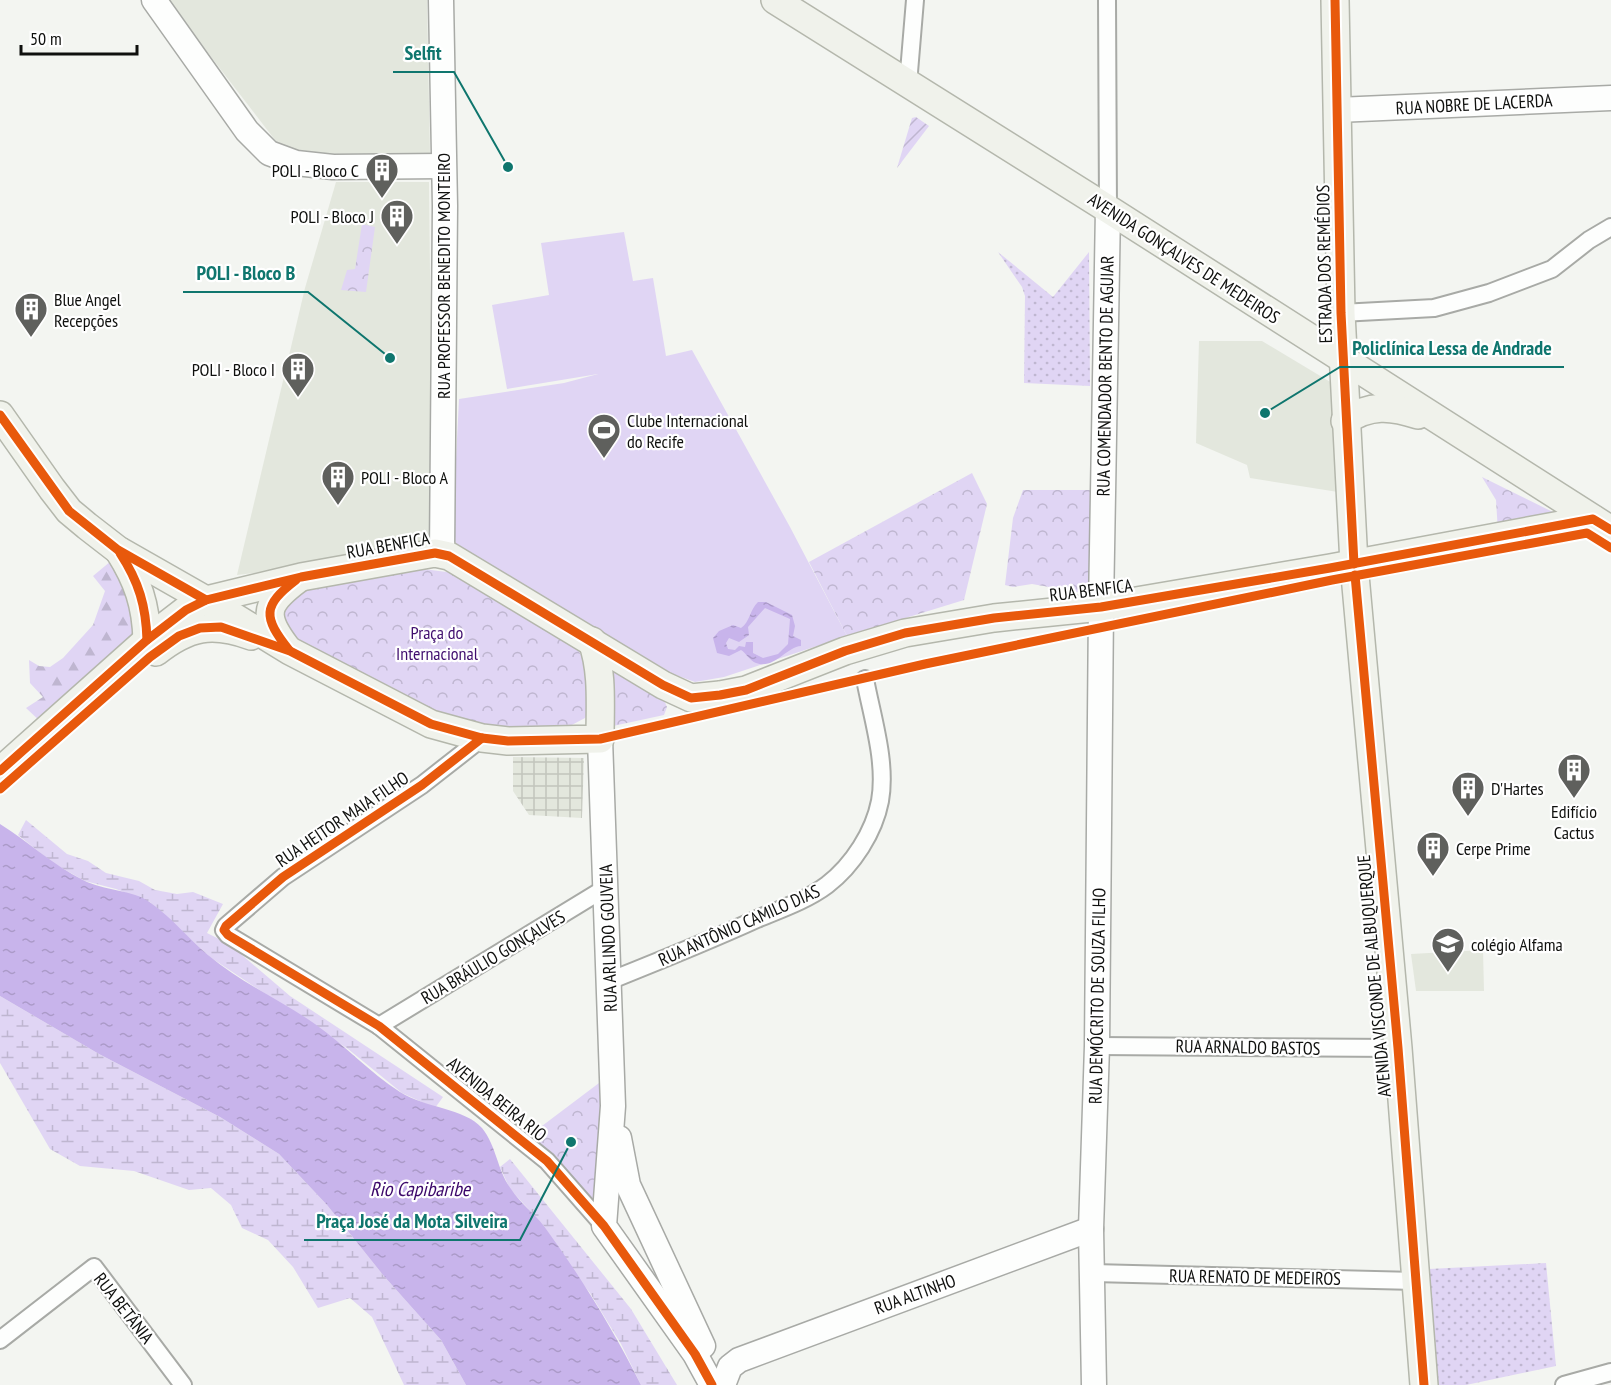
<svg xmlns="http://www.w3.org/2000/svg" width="1611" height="1385" viewBox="0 0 1611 1385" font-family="'PT Sans Narrow',sans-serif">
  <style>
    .built { fill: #e3e7dd }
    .industrial { fill: url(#industrial-grid) }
    .grass { fill: url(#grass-dots) }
    .forest { fill: url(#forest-firs) }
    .wetland { fill: url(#wetland-marsh) }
    .park { fill: url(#park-crowns) }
    .garden { fill: url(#garden-furrows) }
    .pitch { fill: #e0d5f4 }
    .water { fill: url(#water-ripples); fill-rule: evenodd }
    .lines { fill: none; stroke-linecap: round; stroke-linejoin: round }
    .street-casing { stroke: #a8aaa6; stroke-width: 20 }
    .secondary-casing { stroke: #a8aaa6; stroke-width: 27 }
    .primary-casing { stroke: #b4b7ac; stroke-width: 30 }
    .street { stroke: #fdfefd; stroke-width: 16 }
    .secondary { stroke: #fdfefd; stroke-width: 24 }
    .primary { stroke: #f0f2eb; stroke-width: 27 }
    .cycleway-casing { stroke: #fff; stroke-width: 13 }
    .cycleway { stroke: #e8590c; stroke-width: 9 }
    .labels { text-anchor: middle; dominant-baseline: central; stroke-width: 4.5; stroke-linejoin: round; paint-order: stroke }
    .street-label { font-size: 18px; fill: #0f100e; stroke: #fff }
    .poi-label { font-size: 18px; fill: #0f100e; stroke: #fff; text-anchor: start }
    .park-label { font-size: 18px; fill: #3f0d6e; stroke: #fff }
    .water-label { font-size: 20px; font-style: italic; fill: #3c086a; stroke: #fff }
    .leader { fill: none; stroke: #0f766e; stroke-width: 2 }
    .callout-dot { fill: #0f766e; stroke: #fff; stroke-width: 2 }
    .callout-label { font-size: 20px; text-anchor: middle; font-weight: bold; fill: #0f766e; stroke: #fff; stroke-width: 4.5; stroke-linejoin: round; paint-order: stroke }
  </style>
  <defs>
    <pattern id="industrial-grid" width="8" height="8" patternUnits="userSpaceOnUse" patternTransform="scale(1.5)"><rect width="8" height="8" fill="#e3e7dd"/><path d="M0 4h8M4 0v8" fill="none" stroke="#c2c5bc"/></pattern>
    <pattern id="grass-dots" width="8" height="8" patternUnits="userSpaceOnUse" patternTransform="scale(1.5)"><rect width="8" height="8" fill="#e0d5f4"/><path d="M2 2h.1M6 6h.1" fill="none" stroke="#bfb6d0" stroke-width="1.8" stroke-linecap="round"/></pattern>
    <pattern id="forest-firs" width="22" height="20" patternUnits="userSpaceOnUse" patternTransform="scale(1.5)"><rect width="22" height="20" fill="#e0d5f4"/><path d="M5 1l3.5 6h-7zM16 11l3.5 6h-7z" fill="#bfb6d0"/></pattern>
    <pattern id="wetland-marsh" width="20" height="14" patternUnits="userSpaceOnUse" patternTransform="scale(1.5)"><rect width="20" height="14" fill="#e0d5f4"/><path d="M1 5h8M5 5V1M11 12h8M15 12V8" fill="none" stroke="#bfb6d0"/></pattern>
    <pattern id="park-crowns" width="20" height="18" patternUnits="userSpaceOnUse" patternTransform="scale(1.5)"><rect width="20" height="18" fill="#e0d5f4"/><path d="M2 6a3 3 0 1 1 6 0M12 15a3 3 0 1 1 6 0" fill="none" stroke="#bfb6d0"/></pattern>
    <pattern id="garden-furrows" width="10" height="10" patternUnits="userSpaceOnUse" patternTransform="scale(1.5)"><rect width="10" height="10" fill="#e0d5f4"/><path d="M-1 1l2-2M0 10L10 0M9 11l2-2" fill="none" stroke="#bfb6d0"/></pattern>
    <pattern id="water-ripples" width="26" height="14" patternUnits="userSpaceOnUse" patternTransform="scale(1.5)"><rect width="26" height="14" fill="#c8b4eb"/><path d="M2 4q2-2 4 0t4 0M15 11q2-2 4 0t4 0" fill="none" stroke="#ab9ac8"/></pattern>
  </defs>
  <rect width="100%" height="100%" fill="#f3f5f1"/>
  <!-- built -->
  <g class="built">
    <polygon points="167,0 427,0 430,155 325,158 282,149"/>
    <polygon points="336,182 429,182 433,542 289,569 237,575 305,288"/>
    <polygon points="1199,341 1262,341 1332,383 1338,492 1250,478 1247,465 1196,443"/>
    <polygon points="1483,950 1484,991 1416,991 1411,954"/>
  </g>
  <!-- industrial -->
  <polygon class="industrial" points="513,757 584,758 582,818 529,815 513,791"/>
  <!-- grass -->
  <g class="grass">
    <polygon points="998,252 1053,297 1089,252 1090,386 1024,383 1025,296 1022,287"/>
    <polygon points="1546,1263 1556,1366 1466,1385 1436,1385 1429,1269"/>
  </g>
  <!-- forest -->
  <polygon class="forest" points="117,556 144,628 43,724 26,708 43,697 30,683 29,660 39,666 50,667 63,658 93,625 105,591 93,576"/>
  <!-- wetland -->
  <g class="wetland">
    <polygon points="26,820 67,854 88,861 106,873 139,881 155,890 177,894 193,892 223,904 207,933 229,944 290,996 443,1097 435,1108 402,1093 348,1049 210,957 150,902 116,889 85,881 53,863 18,835"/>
    <polygon points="0,996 99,1054 220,1117 279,1154 327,1205 383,1275 441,1340 466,1385 404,1385 372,1317 350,1298 318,1308 293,1267 268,1240 242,1228 231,1205 211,1188 189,1190 134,1171 80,1166 50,1149 0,1063"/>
    <polygon points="510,1159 631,1309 677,1385 641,1385 621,1344 590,1293 569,1266 544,1226 510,1189 500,1167"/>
  </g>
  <!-- park -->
  <g class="park">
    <polygon points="362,224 375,227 366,292 341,290 347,270 355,269"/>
    <polygon points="972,473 987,504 964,600 847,636 809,562"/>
    <polygon points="1482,477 1561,516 1498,532 1496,500"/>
    <polygon points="1023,490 1093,490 1093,583 1086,590 1077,592 1032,584 1013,587 1005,585 1013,518"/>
    <path d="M416,568L454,573L576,647C588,661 593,702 585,718L566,728L529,733L435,718L279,628L287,592Z"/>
    <polygon points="609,666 664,700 667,707 664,715 613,726"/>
    <polygon points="603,1080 595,1202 552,1154 530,1135"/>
  </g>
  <!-- garden -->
  <polygon class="garden" points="916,117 929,126 897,168 912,118"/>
  <!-- pitch -->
  <polygon class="pitch" points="624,232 633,281 653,278 666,356 692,350 790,527 847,636 724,677 695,682 673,674 456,545 453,519 459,399 564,383 598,374 507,389 492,305 549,295 541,243"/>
  <!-- water -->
  <g class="water">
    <path d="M758,602H766L792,615L795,626L793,636L801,640V646C786,647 774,670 756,663C750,661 746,653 741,650L729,656L717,653L713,638L719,631L733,625L741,628C750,622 750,609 758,602ZM765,608L790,619L788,644L778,654L763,658L753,653V642H746L745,647L739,646L735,650L728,649L726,643L729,638L739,642L749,635L748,627Z"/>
    <path d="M0,824C29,842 53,865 83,880C104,891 132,889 151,903C172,918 189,939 208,955C241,983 281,1000 315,1024C345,1045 369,1072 400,1092C425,1108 464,1108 482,1128C497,1147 497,1170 511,1189C520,1203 534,1213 544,1226C581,1277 613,1329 641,1385H466L441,1340L383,1275L327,1205L279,1154L220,1117L99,1054L0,996Z"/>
  </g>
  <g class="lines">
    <defs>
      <g id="street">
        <polyline points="1107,0 1108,209"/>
        <polyline points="908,84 915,0"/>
        <polyline points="1341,313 1434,308 1489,293 1552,269 1589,240 1611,227"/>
        <polyline points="482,738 422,785 283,877 226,926 224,930 228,935 379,1026 547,1161 604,1226"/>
        <path d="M609,981C659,961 709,941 757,919C781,909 807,900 827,885C853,865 874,832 880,801C887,762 872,717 865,679"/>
        <polyline points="379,1026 607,887"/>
        <polyline points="1097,1046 1398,1048"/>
        <polyline points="1093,1273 1416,1281"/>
        <polyline points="0,1340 94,1267 183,1385"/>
        <polyline points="1564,1385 1611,1372"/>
      </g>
      <g id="secondary">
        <polyline points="154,0 247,131 269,153 296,163 333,167 443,166"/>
        <polyline points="441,0 445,206 442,553"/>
        <polyline points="1337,110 1611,98"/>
        <polyline points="600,739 613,1106 604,1226 695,1354 712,1385"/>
        <polyline points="619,1138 628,1185 703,1346"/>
        <polyline points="723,1385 730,1367 739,1360 1091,1229"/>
        <polyline points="1094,1385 1091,1229 1097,1046 1101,607 1108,209"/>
      </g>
      <g id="primary">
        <polyline points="775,0 1108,209 1611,530"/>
        <polyline points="1335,0 1341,313 1354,564 1398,1048 1424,1385"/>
        <path d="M0,415L52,489L69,511L87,526L118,550L218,607L290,651L431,724L482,738L508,741L600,739C600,706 603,671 592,641"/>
        <path d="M1345,421C1370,404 1391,406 1418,415"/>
        <path d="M119,551C138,581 146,605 147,640"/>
        <path d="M286,647C261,614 266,603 298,579"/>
        <path d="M156,652C189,626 212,622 251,636"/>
        <polyline points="0,771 147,640 186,610 206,600 301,577 435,553 449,556 663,685 691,698 720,695 746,690 845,651 905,633 994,618 1101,607 1330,568 1593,519"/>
      </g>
    </defs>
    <!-- street casing -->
    <use href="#street" class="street-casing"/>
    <!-- secondary casing -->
    <use href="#secondary" class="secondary-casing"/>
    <!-- primary casing -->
    <use href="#primary" class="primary-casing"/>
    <!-- street -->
    <use href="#street" class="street"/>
    <!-- secondary -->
    <use href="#secondary" class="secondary"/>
    <!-- primary -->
    <use href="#primary" class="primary"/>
    <defs>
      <g id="cycleway">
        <polyline points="1335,0 1341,313 1354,564"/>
        <polyline points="0,415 69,511 118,550 206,600"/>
        <path d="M120,553C139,582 146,606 147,640"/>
        <polyline points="1355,575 1398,1048 1424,1385"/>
        <path d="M289,650C263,617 262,606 296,580"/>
        <polyline points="482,738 422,785 283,877 226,926 224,930 228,935 379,1026 547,1161 604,1226 695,1354 712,1385"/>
        <polyline points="0,771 147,640 186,610 206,600 301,577 435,553 449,556 663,685 691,698 720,695 746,690 845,651 905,633 994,618 1101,607 1330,568 1593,519 1611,530"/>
        <polyline points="0,789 150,657 179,636 200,628 221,627 290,651 431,724 482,738 508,741 600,739 925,664 1332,580 1587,533 1611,548"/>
      </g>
    </defs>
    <!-- cycleway casing -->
    <use href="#cycleway" class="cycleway-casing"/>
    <!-- cycleway -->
    <use href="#cycleway" class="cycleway"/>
  </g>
  <!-- icons -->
  <defs>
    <symbol id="building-pin" viewBox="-11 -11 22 30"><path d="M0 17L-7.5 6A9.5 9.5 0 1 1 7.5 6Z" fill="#5f605d" stroke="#fff"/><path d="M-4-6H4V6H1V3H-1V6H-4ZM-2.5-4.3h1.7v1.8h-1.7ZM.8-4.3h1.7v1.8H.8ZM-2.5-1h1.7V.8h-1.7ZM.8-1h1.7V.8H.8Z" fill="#fff"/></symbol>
    <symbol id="stadium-pin" viewBox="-11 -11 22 30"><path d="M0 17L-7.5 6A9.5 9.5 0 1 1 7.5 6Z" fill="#5f605d" stroke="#fff"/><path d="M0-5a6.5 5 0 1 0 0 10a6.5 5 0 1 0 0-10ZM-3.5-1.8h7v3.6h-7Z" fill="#fff"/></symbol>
    <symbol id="school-pin" viewBox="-11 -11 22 30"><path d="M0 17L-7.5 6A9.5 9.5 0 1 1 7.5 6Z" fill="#5f605d" stroke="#fff"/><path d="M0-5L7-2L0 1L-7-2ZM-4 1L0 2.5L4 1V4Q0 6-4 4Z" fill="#fff"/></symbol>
  </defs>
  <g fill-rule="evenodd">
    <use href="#building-pin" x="363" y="151" width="38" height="52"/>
    <use href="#building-pin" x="378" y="197" width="38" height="52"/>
    <use href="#building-pin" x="12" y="290" width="38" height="52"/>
    <use href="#building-pin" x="279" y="350" width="38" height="52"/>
    <use href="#stadium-pin" x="585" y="411" width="38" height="52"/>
    <use href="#building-pin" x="319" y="458" width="38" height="52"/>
    <use href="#building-pin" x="1555" y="751" width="38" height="52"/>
    <use href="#building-pin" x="1449" y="769" width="38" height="52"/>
    <use href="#building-pin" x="1414" y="829" width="38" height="52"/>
    <use href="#school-pin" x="1429" y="925" width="38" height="52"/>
  </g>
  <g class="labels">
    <!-- street labels -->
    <g class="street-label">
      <text transform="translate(1474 104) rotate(-3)">RUA NOBRE DE LACERDA</text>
      <text transform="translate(1184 258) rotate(33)">AVENIDA GONÇALVES DE MEDEIROS</text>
      <text transform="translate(1324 264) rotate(-91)">ESTRADA DOS REMÉDIOS</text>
      <text transform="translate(443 276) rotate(-90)">RUA PROFESSOR BENEDITO MONTEIRO</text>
      <text transform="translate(1105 376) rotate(-89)">RUA COMENDADOR BENTO DE AGUIAR</text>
      <text transform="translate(388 545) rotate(-10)">RUA BENFICA</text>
      <text transform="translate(1091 590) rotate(-7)">RUA BENFICA</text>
      <text transform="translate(342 819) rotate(-34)">RUA HEITOR MAIA FILHO</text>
      <text transform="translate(739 925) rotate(-24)">RUA ANTÔNIO CAMILO DIAS</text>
      <text transform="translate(608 938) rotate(-92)">RUA ARLINDO GOUVEIA</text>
      <text transform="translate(493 957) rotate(-31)">RUA BRÁULIO GONÇALVES</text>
      <text transform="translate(1374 976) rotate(-95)">AVENIDA VISCONDE DE ALBUQUERQUE</text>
      <text transform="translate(1097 996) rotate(-89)">RUA DEMÓCRITO DE SOUZA FILHO</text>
      <text transform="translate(1248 1047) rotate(1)">RUA ARNALDO BASTOS</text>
      <text transform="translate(497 1099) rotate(39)">AVENIDA BEIRA RIO</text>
      <text transform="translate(1255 1277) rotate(1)">RUA RENATO DE MEDEIROS</text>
      <text transform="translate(915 1294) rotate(-20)">RUA ALTINHO</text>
      <text transform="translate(124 1308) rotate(52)">RUA BETÂNIA</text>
    </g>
    <!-- poi labels -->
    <g class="poi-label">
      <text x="359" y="170" text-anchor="end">POLI - Bloco C</text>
      <text x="374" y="216" text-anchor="end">POLI - Bloco J</text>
      <text x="54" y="299">Blue Angel<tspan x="54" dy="21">Recepções</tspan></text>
      <text x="275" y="369" text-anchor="end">POLI - Bloco I</text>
      <text x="627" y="420">Clube Internacional<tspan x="627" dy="21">do Recife</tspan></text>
      <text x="361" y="477">POLI - Bloco A</text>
      <text x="1491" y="788">D'Hartes</text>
      <text x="1574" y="811" text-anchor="middle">Edifício<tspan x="1574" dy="21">Cactus</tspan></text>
      <text x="1456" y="848">Cerpe Prime</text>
      <text x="1471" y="944">colégio Alfama</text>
    </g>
    <!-- park labels -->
    <g class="park-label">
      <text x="437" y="632">Praça do<tspan x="437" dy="21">Internacional</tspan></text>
    </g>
    <!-- water labels -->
    <g class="water-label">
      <text x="420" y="1189">Rio Capibaribe</text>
    </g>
  </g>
  <!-- callouts -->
  <path class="leader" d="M508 167L454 72H393M390 358L308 292H183M1265 413L1340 367H1564M571 1142L520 1240H304"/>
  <g class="callout-dot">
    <circle cx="508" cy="167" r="6"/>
    <circle cx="390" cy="358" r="6"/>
    <circle cx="1265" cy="413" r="6"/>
    <circle cx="571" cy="1142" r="6"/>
  </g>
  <g class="callout-label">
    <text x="423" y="60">Selfit</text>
    <text x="246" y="280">POLI - Bloco B</text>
    <text x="1452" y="355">Policlínica Lessa de Andrade</text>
    <text x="412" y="1228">Praça José da Mota Silveira</text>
  </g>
  <!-- scale -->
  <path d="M21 45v9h116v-9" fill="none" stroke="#0f100e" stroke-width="3"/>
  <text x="30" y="45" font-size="18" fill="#0f100e" stroke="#ffffff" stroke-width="4.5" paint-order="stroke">50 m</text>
</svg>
